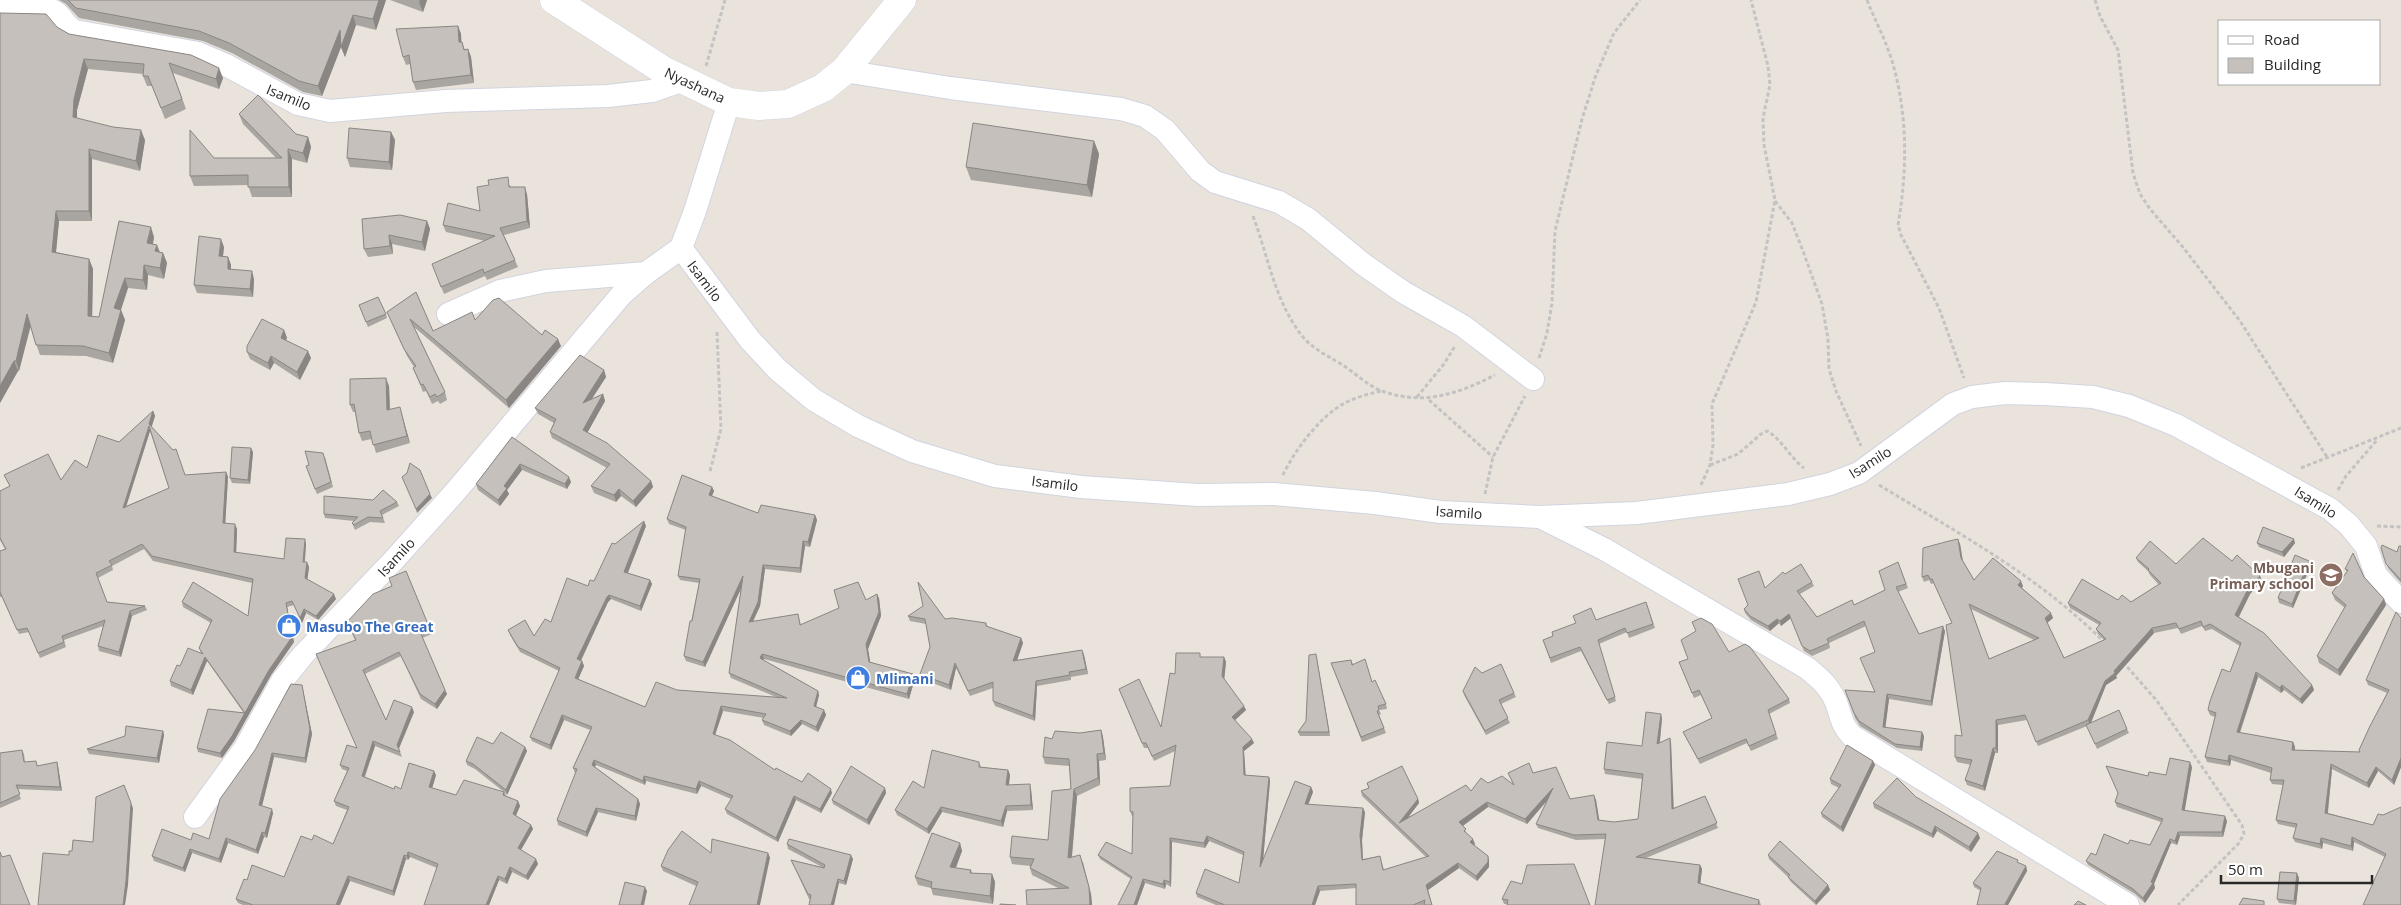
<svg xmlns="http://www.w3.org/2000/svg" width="2401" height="905" viewBox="0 0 2401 905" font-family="'Open Sans',sans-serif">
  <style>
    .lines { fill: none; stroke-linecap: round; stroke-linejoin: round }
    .minor-casing { stroke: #d1d4e0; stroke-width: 24 }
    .tertiary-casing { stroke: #d1d4e0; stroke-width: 29 }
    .path { stroke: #c3c3c3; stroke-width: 3; stroke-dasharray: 4 2.5; stroke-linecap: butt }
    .minor { stroke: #fff; stroke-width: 22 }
    .tertiary { stroke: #fff; stroke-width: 28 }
    .wall { fill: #a9a5a1; fill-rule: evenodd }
    .shaded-wall { fill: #8a8683 }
    .building { fill: #c5c0bb; stroke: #8a8683; fill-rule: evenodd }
    .labels { text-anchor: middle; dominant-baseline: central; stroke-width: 4.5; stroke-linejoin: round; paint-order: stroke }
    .street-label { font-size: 14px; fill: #292929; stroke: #fff }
    .education-label { font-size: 14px; font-weight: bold; fill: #785e54; stroke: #fff; text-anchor: end }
    .shop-label { font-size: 14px; font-weight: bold; fill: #366cbe; stroke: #fff; text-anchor: start }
  </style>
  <rect width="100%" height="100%" fill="#eae3db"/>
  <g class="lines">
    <defs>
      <g id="minor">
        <path d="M0,11H54C63,16 65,27 75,31L198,53L226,65L298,104L330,111L445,101L608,96L652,91L684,80"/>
        <polyline points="844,71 950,88 1121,109 1145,116 1165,130 1200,171 1215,182 1279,202 1308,219 1363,264 1403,292 1463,326 1533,379"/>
        <polyline points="681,248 750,340 778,370 814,400 858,426 912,451 995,476 1081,487 1198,495 1274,494 1375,503 1441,512 1539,517 1637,513 1788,494 1830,484 1859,473 1953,404 1972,397 2005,393 2045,394 2093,397 2129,406 2176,425 2330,509 2349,525 2366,546 2376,575 2401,602"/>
        <polyline points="448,314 500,291 546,281 646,273"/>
        <path d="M1542,518L1604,549L1807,668C1821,679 1833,690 1838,708C1842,720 1843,727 1852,736L2128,905"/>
        <polyline points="195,817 245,748 282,681 303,655 393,561 456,491 622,294 646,273 681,248 695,211 729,102"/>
      </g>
      <polyline id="tertiary" points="554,0 663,70 729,102 759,106 788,104 823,88 844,71 902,0"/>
    </defs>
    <!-- minor casing -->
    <use href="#minor" class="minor-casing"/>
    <!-- tertiary casing -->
    <use href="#tertiary" class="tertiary-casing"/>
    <!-- path -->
    <g class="path">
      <path d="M1867,0C1876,23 1888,44 1894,68C1908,120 1907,172 1898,225L1901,235L1939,308L1964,378"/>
      <polyline points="2095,0 2100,16 2118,50 2133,173 2140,194 2150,209 2182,246 2240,321 2327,457"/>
      <polyline points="706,66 725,0"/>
      <polyline points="1775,201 1792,223 1803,251 1822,304 1828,339 1829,369 1836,391 1861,446"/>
      <path d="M1253,216C1267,253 1273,292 1295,326C1307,346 1321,352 1341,364C1354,372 1368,386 1382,391C1423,406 1458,394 1495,375"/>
      <polyline points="1539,358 1547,333 1552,303 1555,231 1582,119 1596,75 1614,33 1640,0"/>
      <polyline points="1417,397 1444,364 1455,346"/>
      <polyline points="1429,400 1493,457"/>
      <path d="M1710,465L1738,454L1761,434L1767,431C1782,439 1790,458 1804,468"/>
      <polyline points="2301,468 2401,428"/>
      <polyline points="710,471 721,429 717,332"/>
      <path d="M1283,475C1294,451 1321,415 1345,403C1356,397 1369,394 1381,391"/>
      <polyline points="1701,485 1710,465 1713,445 1712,404 1756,302 1775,200 1764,145 1763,118 1770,85 1768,66 1751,0"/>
      <path d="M1879,485C1958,533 2040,577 2105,643"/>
      <polyline points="2338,490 2346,476 2377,440"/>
      <polyline points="1485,494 1493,457 1525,396"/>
      <polyline points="2377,526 2401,527"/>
      <polyline points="2123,662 2157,701 2242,825 2244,834 2239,843 2178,905"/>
    </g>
    <!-- minor -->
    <use href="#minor" class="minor"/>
    <!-- tertiary -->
    <use href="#tertiary" class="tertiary"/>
  </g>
  <!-- wall -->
  <g class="wall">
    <polygon points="59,0 386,0 376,30 356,25 345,57 341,47 322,96 303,92 232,53 203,41 79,18 66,4"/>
    <polygon points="390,0 427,0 423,12"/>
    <polygon points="458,26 461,34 461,42 462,42 465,50 468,49 471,57 474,83 416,90 413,82 410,64 406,65 403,57"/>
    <polygon points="57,27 69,34 223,78 219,89 173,73 186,109 165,119 152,86 147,86 143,76 143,74 88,69 77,110 77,118 145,140 140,171 92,159 92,221 59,221 56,252 89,259 93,269 92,316 99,317 119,221 154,237 153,244 160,252 163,253 167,263 164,279 148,275 147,290 128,288 121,310 125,320 113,363 86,356 40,355 30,326 19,371 18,371 0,403"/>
    <polygon points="239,114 296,134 308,137 311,147 307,163 292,159 292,197 252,197 248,185 194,186 190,176 214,158 276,158 243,124"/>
    <polygon points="391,132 395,140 392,170 350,167 347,158"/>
    <polygon points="1094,141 1099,154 1092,197 971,180 966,167"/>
    <polygon points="510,185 511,187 527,194 530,228 504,235 518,267 487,280 485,276 444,294 432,264 485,241 446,232 443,225 480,211"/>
    <polygon points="362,219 427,221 430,229 425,251 392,244 393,254 368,257 364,249"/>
    <polygon points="224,247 223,256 228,257 231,265 231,270 254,279 253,297 197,293 194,285"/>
    <polygon points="416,292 433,331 475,320 542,335 561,346 509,408 414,327 445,392 447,400 440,404 438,401 432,404 426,391 423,392 416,375 413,368 414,367 407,356 387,312"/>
    <polygon points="359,305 386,314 387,318 368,327"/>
    <polygon points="284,330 287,338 286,340 311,358 300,380 274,363 270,370 250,359 247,352"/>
    <polygon points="604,370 606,377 592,399 603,394 605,401 587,433 651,481 653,487 636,507 621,496 616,502 594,493 591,486 607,468 552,438 550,432 554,423 538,414 535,408"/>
    <polygon points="389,386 390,410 402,415 410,443 376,453 372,439 362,441 359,433 355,412 353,412 350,405"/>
    <path d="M153,411L155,416L151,427L185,475L226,472L228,477L225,524L237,529L236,553L284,559L306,544L305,562L309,567L307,579L336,599L318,620L306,613L302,623L294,605L287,607L294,642L271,675L234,741L222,758L198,752L197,748L243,712L207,661L193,695L171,686L170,681L180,666L201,653L199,648L211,623L183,607L182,602L248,616L252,583L153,561L144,549L112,566L113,570L98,578L107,602L145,606L147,610L132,616L121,657L99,651L98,646L103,626L64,640L66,647L40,658L29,632L19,634L2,597H0V551L5,549L0,540V491L10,486L4,475L61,480L87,468L119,442ZM150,431L169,488L126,506L127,504Z"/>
    <polygon points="512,437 571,482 567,489 522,470 507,490 509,494 500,506 478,490 476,484"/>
    <polygon points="253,452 250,484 232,483 230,478"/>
    <polygon points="325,457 333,487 317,494 306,466"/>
    <polygon points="712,487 714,491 712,496 758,513 815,515 817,520 810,547 805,546 801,573 765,569 760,606 753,622 798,614 801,625 866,600 879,598 881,616 868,649 870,662 913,674 915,678 909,699 764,659 763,660 818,691 819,695 816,707 824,710 826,715 818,732 802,724 791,736 764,725 762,720 764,718 723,711 715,735 775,770 802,782 832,793 821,813 796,800 778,842 727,814 725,809 731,799 701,786 697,794 646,781 645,785 596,765 595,767 638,799 640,804 636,821 598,812 587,837 558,825 557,820 576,773 575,773 573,768 590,730 564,720 551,750 532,741 530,737 559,671 520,652 510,635 508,630 534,636 551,622 594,581 615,544 646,526 628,573 650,580 652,584 641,611 611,599 608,602 581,661 582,661 584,666 578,679 645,707 677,690 776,697 731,678 729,673 741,588 705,667 686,661 684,656 699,583 680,580 678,576 686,530 669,524 667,519"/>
    <polygon points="397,502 399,506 382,515 385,523 370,522 355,530 352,523 354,521 325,518 324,514"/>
    <polygon points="2257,543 2295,543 2284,557 2259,547"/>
    <path d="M1960,544L1963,561L1974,580L2023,586L2022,588L2053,618L2047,623L2064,658L2104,640L2098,634L2096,629L2099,625L2070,608L2068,603L2118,600L2131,602L2159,585L2150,575L2148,571L2138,562L2136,558L2176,564L2232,561L2260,576L2262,581L2250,594L2239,617L2312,685L2314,690L2302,704L2284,690L2281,693L2258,677L2240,733L2293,742L2295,747V750L2359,752V750L2387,693L2368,685L2366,680L2401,618V767L2394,785L2378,771L2369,788L2332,769L2328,813L2373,825L2378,814L2401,905L2385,857L2354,842L2353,851L2323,843L2322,849L2295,842L2293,838L2296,828L2278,824L2276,820L2283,785L2272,784L2270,780L2271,773L2231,760L2230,766L2207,762L2205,757L2215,717L2210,715L2208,710L2230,672L2240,646L2212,629L2205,631L2202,626L2181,634L2178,628L2154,633L2116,676L2117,678L2106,685L2091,723L2127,729L2129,733L2097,749L2087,726L2038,746L2027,720L1998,725V753H1995L1985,791L1967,785L1965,780L1971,765L1957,762L1955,757L1962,736L1952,623L1934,583L1931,584L1929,580L1924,582L1922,577ZM1971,609L2034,640L1989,659Z"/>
    <polygon points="2401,546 2401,583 2388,568 2381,548 2397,552"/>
    <polygon points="2309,561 2311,565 2293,608 2279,603 2278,598"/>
    <polygon points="1898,562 1908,588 1898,592 1919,634 1945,631 1932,706 1889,699 1885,727 1924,736 1922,751 1897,748 1860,726 1855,718 1845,690 1874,692 1875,652 1866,626 1829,643 1830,648 1812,656 1804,651 1791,618 1781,626 1779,623 1770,631 1751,620 1745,613 1744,609 1765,588 1785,574 1812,582 1814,586 1800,594 1817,617 1854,605 1885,590"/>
    <polygon points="2345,569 2364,577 2384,599 2386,605 2340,676 2319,663 2317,656 2345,608 2335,600 2332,593 2347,572"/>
    <polygon points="406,571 432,634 422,638 447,694 437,709 421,699 401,656 365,674 386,720 414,712 399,749 402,757 375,746 365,777 394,789 401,789 436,775 432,788 456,795 504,792 475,769 467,765 466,761 493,744 525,747 527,751 507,795 505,792 506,796 518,801 520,806 516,816 531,825 533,829 521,850 538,864 528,880 512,872 507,884 499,880 489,905 424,905 437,868 410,857 408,860 406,859 394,896 350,881 340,905 243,905 238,903 236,899 247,880 284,877 312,840 333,844 347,810 336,806 334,801 347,771 342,769 340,765 356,748 355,640 347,622 392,586"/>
    <polygon points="1646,602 1655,628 1629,638 1627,632 1599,644 1616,701 1609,704 1581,651 1551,663 1543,640"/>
    <polygon points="908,616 986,623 988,627 1021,638 1023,643 1017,660 1082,650 1084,655 1088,674 1071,677 1071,680 1037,686 1035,721 995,706 993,701 993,688 970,696 956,668 951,690 922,679 920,674 930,647 926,624 910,621"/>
    <polygon points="1729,652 1789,699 1790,703 1769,714 1778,739 1751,751 1747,743 1700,764 1685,736 1683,732 1712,718 1701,695 1694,698 1679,662"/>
    <polygon points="1201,657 1224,657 1226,662 1224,679 1246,710 1235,720 1254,743 1244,751 1245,775 1269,777 1270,781 1263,860 1311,787 1313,792 1308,804 1365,812 1362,840 1363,859 1380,856 1384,870 1426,857 1362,796 1361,791 1369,789 1367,783 1418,799 1419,803 1408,817 1488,783 1513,784 1508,773 1533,773 1570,799 1596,800 1599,820 1614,822 1638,819 1642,779 1605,774 1604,769 1642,746 1662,718 1660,742 1671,742 1673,809 1705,796 1718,828 1646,858 1700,865 1702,869 1700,883 1759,900 1761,905 1595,905 1605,839 1576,840 1538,828 1536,824 1547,801 1527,824 1488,807 1463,826 1467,834 1475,844 1474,845 1489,860 1489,867 1477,881 1459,868 1428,890 1432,905 1356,905 1356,888 1320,891 1315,905 1216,905 1197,897 1196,893 1239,883 1243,855 1209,841 1205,848 1172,842 1171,887 1166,884 1165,889 1145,883 1137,905 1118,905 1131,879 1100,859 1098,855 1132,854 1133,816 1132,816 1130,811 1170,786 1175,751 1154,761 1148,748 1144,748 1119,689 1161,727"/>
    <polygon points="1317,659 1330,736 1300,736 1298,732 1306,721"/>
    <polygon points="1351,660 1353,664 1372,681 1386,704 1387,709 1379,710 1381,714 1379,715 1386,733 1362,742 1331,663"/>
    <polygon points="1482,673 1514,693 1516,697 1501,704 1510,723 1486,735 1464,695 1463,691"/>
    <polygon points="302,685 303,690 312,734 306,763 274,757 262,806 273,813 267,838 264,837 258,854 228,843 221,863 192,853 185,872 154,861 152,856 191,840 209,839"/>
    <polygon points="1101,730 1103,737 1106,760 1099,761 1100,785 1077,796 1072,857 1083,862 1091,894 1092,905 1027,905 1058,888 1032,875 1030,868 1031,866 1012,864 1010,857 1048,840 1071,789 1069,766 1045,764 1043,757 1052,739 1080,733"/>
    <polygon points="163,731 164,735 159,763 89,754 87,749"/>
    <polygon points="22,750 24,754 25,762 38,766 57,762 58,766 62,791 17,789 21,799 0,808 0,753"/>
    <polygon points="1873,761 1875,765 1843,832 1822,817 1821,813 1839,788 1831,784 1830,779"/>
    <polygon points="979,762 981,767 1008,770 1010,775 1009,785 1031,789 1033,810 1007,811 1003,827 942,812 929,834 897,815 895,810 924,788"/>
    <polygon points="2106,766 2148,776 2166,775 2192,767 2184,811 2227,821 2223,837 2180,836 2177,845 2171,843 2154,884 2155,888 2145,903 2135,894 2088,865 2086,861 2096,855 2150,845 2161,822 2117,807 2115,802 2118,793"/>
    <polygon points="885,788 886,793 869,825 833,804 832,800"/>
    <polygon points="1873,803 1980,838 1971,852 1937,831 1933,838 1874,808"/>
    <polygon points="960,843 962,851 956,868 971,870 972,873 992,874 995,882 993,904 933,895 931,888 918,885 915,877"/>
    <polygon points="787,844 853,859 846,885 839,883 810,899 809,899 791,860 822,867 788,849"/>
    <polygon points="711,853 768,853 770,858 696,886 663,871 661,866"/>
    <polygon points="1768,855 1828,885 1830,890 1816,905 1790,881 1788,877 1769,859"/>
    <polygon points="2019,863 2026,866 2027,871 2008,905 1977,905 1981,891 1974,887 1973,883"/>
    <polygon points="2299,878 2296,905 2279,903 2277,899"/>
    <polygon points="1502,899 1590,905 1507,904 1504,904"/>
  </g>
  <!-- shaded-wall -->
  <g class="shaded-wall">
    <polygon points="379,0 386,0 376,30 373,19"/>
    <polygon points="420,0 427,0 423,12 419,2"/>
    <polygon points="353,15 356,25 345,57 341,47 322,96 318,86 340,30"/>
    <polygon points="458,26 461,34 462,51 459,42"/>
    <polygon points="468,49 471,57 474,83 471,75"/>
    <polygon points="84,59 88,69 77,110 77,127 73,117 74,99"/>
    <polygon points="219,68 223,78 219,89 216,79"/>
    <polygon points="141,130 145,140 140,171 136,161"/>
    <polygon points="391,132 395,140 392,170 389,162"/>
    <polygon points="308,137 311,147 307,163 303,153"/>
    <polygon points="1094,141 1099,154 1092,197 1087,185"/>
    <polygon points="89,149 92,159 92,221 89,211"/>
    <polygon points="288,149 292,159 292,197 289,187"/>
    <polygon points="525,187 527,194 530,228 527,221"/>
    <polygon points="56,211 59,221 55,262 52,252"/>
    <polygon points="427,221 430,229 425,251 422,242"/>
    <polygon points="151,227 154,237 151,253 147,243"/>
    <polygon points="389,235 392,244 393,254 390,246"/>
    <polygon points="221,239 224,247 222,264 219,256"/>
    <polygon points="157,245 161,255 155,251"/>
    <polygon points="163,253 167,263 164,279 160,268"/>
    <polygon points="228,257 231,265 231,277 228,269"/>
    <polygon points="89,259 93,269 92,326 88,316"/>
    <polygon points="144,265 148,275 147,290 143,280"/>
    <polygon points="252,271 254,279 253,297 250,289"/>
    <polygon points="125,278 128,288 118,318 114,308"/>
    <polygon points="121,310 125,320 113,363 109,353"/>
    <polygon points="27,314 31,325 19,371 16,361"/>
    <polygon points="284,330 287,338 283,345 281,338"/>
    <polygon points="558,339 561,346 509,408 506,400"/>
    <polygon points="308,351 311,358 300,380 297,372"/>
    <polygon points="271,356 274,363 270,370 268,363"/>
    <polygon points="14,361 18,371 0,403 0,386"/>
    <polygon points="604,370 606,377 585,409 583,403"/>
    <polygon points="386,378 389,386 390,418 387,410"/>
    <polygon points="603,394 605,401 585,437 583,430"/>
    <polygon points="400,407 402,415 410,443 407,436"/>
    <polygon points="153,411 155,416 151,429 149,424"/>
    <polygon points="149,426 150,431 124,513 123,508"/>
    <polygon points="251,448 253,452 250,484 248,480"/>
    <polygon points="520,464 522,470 507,490 509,494 500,506 498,500 504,486"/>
    <polygon points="226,472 228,477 225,528 223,523"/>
    <polygon points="569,477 571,482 567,489 565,484"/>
    <polygon points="651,481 653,487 636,507 633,501"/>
    <polygon points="712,487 714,491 710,500 709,495"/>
    <polygon points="619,489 621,496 616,502 614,495"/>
    <polygon points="430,494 432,498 417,513 416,509"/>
    <polygon points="815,515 817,520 810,547 808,542"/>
    <polygon points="644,521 646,526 626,577 624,572"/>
    <polygon points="235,524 237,529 236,557 234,552"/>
    <polygon points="305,539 306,544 304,567 303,562"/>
    <polygon points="1958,539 1960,544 1963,563 1961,558"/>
    <polygon points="2294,539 2295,543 2284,557 2282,552"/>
    <polygon points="803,541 805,546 801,573 800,568"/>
    <polygon points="2309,561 2311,565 2293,608 2292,604"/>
    <polygon points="307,562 309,567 307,583 305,578"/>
    <polygon points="763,565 765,569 760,606 750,627 749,622"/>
    <polygon points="743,576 745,580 705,667 703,662"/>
    <polygon points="2260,576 2262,581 2250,594 2237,620 2235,615 2248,589"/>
    <polygon points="650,580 652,584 641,611 640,606"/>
    <polygon points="2021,581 2023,586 2020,590 2018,585"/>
    <polygon points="334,594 336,599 318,620 316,616"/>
    <polygon points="877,594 879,598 881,616 868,649 871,666 869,662 866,644"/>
    <polygon points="609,595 611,599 608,602 579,664 577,659 607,597"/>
    <polygon points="2384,599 2386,605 2340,676 2338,670"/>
    <polygon points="286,603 287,607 294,642 271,675 234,741 222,758 220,753 269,670"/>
    <polygon points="304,609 306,613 302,623 300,618"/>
    <polygon points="130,611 132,616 121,657 119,652"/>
    <polygon points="2051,613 2053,618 2047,623 2045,618"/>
    <polygon points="1789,614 1791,618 1781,626 1780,621"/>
    <polygon points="1777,619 1779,623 1770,631 1768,626"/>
    <polygon points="1943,626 1945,631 1932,706 1931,701"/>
    <polygon points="2152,628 2154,633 2116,676 2117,678 2106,685 2090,725 2088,720 2105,681"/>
    <polygon points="1021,638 1023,643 1015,666 1013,661"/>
    <polygon points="1082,650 1084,655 1088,674 1086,669"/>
    <polygon points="762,654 764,659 762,663 760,658"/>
    <polygon points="1316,654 1317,659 1330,736 1329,732"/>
    <polygon points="205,657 207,661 193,695 191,690"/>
    <polygon points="1224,657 1226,662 1224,681 1222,676"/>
    <polygon points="582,661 584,666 577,682 575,678"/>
    <polygon points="955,663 956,668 951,690 949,685"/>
    <polygon points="2256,672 2258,677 2238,737 2237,732"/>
    <polygon points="913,674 915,678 909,699 907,694"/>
    <polygon points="1036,681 1037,686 1035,721 1033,716"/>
    <polygon points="302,685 303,690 312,734 306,763 305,758"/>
    <polygon points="2282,685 2284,690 2281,693 2280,688"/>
    <polygon points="2312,685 2314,690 2302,704 2300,699"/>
    <polygon points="445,690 447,694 437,709 435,704"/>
    <polygon points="818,691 819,695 815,711 814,706"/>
    <polygon points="1887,694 1889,699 1885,731 1883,727"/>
    <polygon points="721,706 723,711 714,738 713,734"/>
    <polygon points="1244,706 1246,710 1234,721 1232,717"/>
    <polygon points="412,707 414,712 398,750 397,745"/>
    <polygon points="824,710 826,715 818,732 816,727"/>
    <polygon points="1661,714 1662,718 1659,748 1657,744"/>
    <polygon points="562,715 564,720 551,750 550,745"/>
    <polygon points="801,720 802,724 791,736 790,731"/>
    <polygon points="1996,720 1998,725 1998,753 1996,748"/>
    <polygon points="1101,730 1103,737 1106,760 1104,753"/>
    <polygon points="163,731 164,735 159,763 157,758"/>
    <polygon points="1922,732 1924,736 1922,751 1920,747"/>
    <polygon points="1670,738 1671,742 1674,814 1672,809"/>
    <polygon points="1252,739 1254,743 1244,751 1246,779 1244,775 1243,747"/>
    <polygon points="373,741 375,746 363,780 362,776"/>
    <polygon points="2293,742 2295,747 2293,755 2292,750"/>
    <polygon points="525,747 527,751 507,795 506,790"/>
    <polygon points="1993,748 1995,753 1985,791 1983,786"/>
    <polygon points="272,753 274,757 261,810 259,805"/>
    <polygon points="1097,754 1099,761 1100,785 1098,778"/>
    <polygon points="2229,755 2231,760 2230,766 2228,761"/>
    <polygon points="2401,758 2401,767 2394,785 2392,780"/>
    <polygon points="594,760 596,765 593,770 592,765"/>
    <polygon points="1873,761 1875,765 1843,832 1841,827"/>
    <polygon points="57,762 58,766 62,791 60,787"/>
    <polygon points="2190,762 2192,767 2184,815 2182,810"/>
    <polygon points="2331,764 2332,769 2327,818 2325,813"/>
    <polygon points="2376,767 2378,771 2369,788 2367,783"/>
    <polygon points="1008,770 1010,775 1008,790 1006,785"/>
    <polygon points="434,771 436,775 431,792 429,787"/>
    <polygon points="644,776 646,781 645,785 643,781"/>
    <polygon points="1269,777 1270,781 1262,872 1260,867"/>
    <polygon points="699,781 701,786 697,794 696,789"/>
    <polygon points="1030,784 1031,789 1033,810 1031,805"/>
    <polygon points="1311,787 1313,792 1307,808 1305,804"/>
    <polygon points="885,788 886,793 869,825 867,820"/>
    <polygon points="1553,788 1554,792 1527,824 1525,819"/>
    <polygon points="831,789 832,793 821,813 820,809"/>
    <polygon points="1074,789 1077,796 1071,865 1068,858"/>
    <polygon points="1594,795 1596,800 1600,824 1598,820"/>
    <polygon points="794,796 796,800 778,842 776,838"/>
    <polygon points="638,799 640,804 636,821 635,816"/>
    <polygon points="1418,799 1419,803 1401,827 1399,823"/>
    <polygon points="518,801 520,806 514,819 513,814"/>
    <polygon points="1487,802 1488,807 1461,827 1459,822"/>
    <polygon points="131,803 133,808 128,885 125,905 123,905"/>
    <polygon points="1006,806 1007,811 1003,827 1001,821"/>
    <polygon points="941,807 942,812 929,834 927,829"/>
    <polygon points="596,808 598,812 587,837 586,832"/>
    <polygon points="1363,808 1365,812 1362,840 1363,864 1362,860 1360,835"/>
    <polygon points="272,809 273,813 267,838 265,833"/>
    <polygon points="2225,816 2227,821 2223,837 2222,832"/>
    <polygon points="531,825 533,829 519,853 518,848"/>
    <polygon points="1935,826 1937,831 1933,838 1932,834"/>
    <polygon points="262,832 264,837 258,854 256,850"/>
    <polygon points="2178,832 2180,836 2177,845 2175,841"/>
    <polygon points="1978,833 1980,838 1971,852 1969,847"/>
    <polygon points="1207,836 1209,841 1205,848 1204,843"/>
    <polygon points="2352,837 2354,842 2353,851 2351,846"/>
    <polygon points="226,838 228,843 221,863 219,859"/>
    <polygon points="1170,838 1172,842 1171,887 1170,882"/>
    <polygon points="2321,838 2323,843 2322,849 2320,844"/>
    <polygon points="1473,839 1475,844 1472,847 1470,842"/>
    <polygon points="2170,839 2171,843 2154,884 2155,888 2145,903 2143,898"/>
    <polygon points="960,843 962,851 953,874 950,867"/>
    <polygon points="190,849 192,853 185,872 183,868"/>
    <polygon points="408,852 410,857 408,860 407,856"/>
    <polygon points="768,853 770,858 760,905 757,905"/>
    <polygon points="404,855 406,859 394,896 393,891"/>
    <polygon points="851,855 853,859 846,885 844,881"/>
    <polygon points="1080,855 1091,894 1092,905 1090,905"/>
    <polygon points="1488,856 1489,860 1489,867 1477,881 1476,876"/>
    <polygon points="536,859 538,864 528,880 526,876"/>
    <polygon points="1458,863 1459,868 1428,890 1432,905 1426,885"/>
    <polygon points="1700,865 1702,869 1700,887 1698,883"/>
    <polygon points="2026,866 2027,871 2008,905 2005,905"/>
    <polygon points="510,867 512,872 507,884 505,879"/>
    <polygon points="2297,873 2299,878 2296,905 2294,901"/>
    <polygon points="992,874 995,882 993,904 990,896"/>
    <polygon points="348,876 350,881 340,905 336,905"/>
    <polygon points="498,876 499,880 489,905 486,905"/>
    <polygon points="838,879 839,883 834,905 831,905"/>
    <polygon points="1143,879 1145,883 1137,905 1134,905"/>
    <polygon points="1164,880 1166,884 1165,889 1163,884"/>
    <polygon points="1828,885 1830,890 1816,905 1815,901"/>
    <polygon points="1318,886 1320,891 1315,905 1312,905"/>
    <polygon points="645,887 647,891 644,905 641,905"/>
  </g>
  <!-- building -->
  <g class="building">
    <polygon points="68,0 379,0 373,19 353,15 341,47 340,30 318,86 299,81 229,43 199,31 76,8"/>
    <polygon points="0,13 46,14 57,27 69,34 191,55 219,68 216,79 169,63 182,99 161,108 148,76 143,76 144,64 84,59 74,99 73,117 113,127 141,130 136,161 89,149 89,211 56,211 52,252 89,259 88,316 99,317 119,221 151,227 147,243 157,245 155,251 163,253 160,268 144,265 143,280 125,278 114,308 121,310 109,353 83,346 36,345 27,314 16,361 14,361 0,386"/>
    <polygon points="458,26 459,42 462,42 464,50 468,49 471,75 413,82 409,55 403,57 396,29"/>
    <polygon points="258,95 296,134 308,137 303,153 288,149 289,187 248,187 248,175 190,176 190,130 214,158 282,158 239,114"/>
    <polygon points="973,123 1094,141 1087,185 966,167"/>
    <polygon points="349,128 391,132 389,162 347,158"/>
    <polygon points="508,177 509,187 525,187 527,221 500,228 515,260 484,273 483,269 441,287 432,264 495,236 443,225 448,203 480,211 477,187 489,185 488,180"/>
    <polygon points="400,215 427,221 422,242 389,235 390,246 364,249 362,219"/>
    <polygon points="199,236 221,239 219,256 228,257 228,269 252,271 250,289 194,285"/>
    <polygon points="416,292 433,331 472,312 475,320 493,300 499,298 542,335 545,330 558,339 506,400 410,319 445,392 437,397 435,394 430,397 423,384 421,385 413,368 416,366 404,349 387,312"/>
    <polygon points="378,297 386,314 366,322 359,305"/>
    <polygon points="262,319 284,330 281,338 308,351 297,372 271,356 268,363 247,352 247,346"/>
    <polygon points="580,355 604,370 583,403 603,394 583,430 607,443 651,481 633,501 619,489 614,495 591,486 610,464 550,432 556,419 535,408"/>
    <polygon points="386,378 387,410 400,407 407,436 373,445 370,431 359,433 354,404 350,405 350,379"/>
    <path d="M153,411L149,424L173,450L176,449L185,475L226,472L223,523L235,524L234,552L284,559L286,538L305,539L303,562H307L305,578L334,594L316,616L304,609L300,618L292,601L286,603L292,637L269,670L232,736L220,753L197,748L208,709L245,713L205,657L191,690L170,681L177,665L180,666L188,648L203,654L199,648L212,620L182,602L193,582L248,616L253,579L152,556L142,544L109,561L112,565L96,573L107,602L145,606L130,611L119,652L98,646L105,620L62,636L64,642L38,653L27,628L17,630L0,592V551L6,549L0,538V491L10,486L4,475L48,454L61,480L75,460L87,468L98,435L119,442ZM149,426L169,488L123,508Z"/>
    <polygon points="512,437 569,477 565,484 520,464 504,486 507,488 498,500 476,484"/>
    <polygon points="232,447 251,448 248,480 230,478"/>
    <polygon points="305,451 323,453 331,482 315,489 306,466 309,465"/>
    <polygon points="410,463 420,470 430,494 416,509 402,477 407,473"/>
    <polygon points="682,475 712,487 709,495 758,513 761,505 815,515 808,542 803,541 800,568 763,565 758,602 749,622 798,614 800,625 839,608 834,590 858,582 866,600 877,594 879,612 866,644 869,662 913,674 907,694 762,654 760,658 818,691 814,706 824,710 816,727 801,720 790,731 762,720 766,714 721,706 713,734 730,740 775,770 776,768 802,782 808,773 831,789 820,809 794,796 776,838 725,809 733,796 699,781 696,789 644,776 643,781 594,760 592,765 638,799 635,816 596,808 586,832 557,820 577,769 573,768 592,727 562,715 550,745 530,737 560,668 518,647 508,630 525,620 534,636 545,619 551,622 567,578 588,586 590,580 594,581 612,543 615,544 644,521 624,572 650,580 640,606 609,595 607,597 577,659 582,661 575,678 645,707 656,682 677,690 787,698 729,673 743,576 703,662 684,656 690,621 692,621 700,579 678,576 686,527 667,519"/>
    <polygon points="383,490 397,502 380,511 383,518 368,517 354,525 352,523 358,517 324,514 324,496 373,500"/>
    <polygon points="2263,527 2294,539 2282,552 2257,543"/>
    <path d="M2203,538L2232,561L2237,555L2260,576L2248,589L2235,615L2264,633L2312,685L2300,699L2282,685L2280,688L2256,672L2237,732L2293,742L2292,750L2360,752L2359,750L2370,726L2389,690L2366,680L2396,612L2401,618V758L2392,780L2376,767L2367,783L2331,764L2325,813L2373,825L2378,814L2383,815L2401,807V905H2363L2386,854L2352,837L2351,846L2321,838L2320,844L2293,838L2297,824L2276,820L2284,780H2270L2272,768L2229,755L2228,761L2205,757L2216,713L2208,710L2210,701L2222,669L2230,672L2241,643L2210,624L2203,627L2201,621L2179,629L2176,623L2152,628L2114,671L2115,673L2105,681L2088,720L2036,742L2025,715L1996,720V748H1993L1983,786L1965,780L1972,760L1955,757V735L1962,736L1946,625L1952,623L1932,579H1930L1928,575L1922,577L1923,548L1949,541L1958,539L1961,558L1974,580L1993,558L2021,581L2018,585L2051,613L2045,618L2064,658L2106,639L2096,629L2101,623L2068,603L2082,579L2118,600L2122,595L2131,602L2161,583L2148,570L2149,569L2136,558L2150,541L2176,564ZM1969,604L2039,638L1989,659Z"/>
    <polygon points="2382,545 2397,552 2399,546 2401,546 2401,580 2386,564 2381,548"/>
    <polygon points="2353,553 2364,577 2384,599 2338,670 2317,656 2346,605 2332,593 2348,570 2345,569"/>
    <polygon points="2295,555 2309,561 2292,604 2278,598"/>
    <polygon points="1898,562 1906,584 1896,587 1919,634 1943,626 1931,701 1887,694 1883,727 1922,732 1920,747 1895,744 1859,721 1854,713 1845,690 1875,692 1860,658 1875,652 1864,621 1827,639 1829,643 1810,651 1802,646 1789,614 1780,621 1777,619 1768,626 1750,616 1744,609 1748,605 1738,579 1759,571 1765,588 1783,572 1785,574 1801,564 1812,582 1797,591 1817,617 1852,600 1854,605 1885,590 1879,571"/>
    <polygon points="406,571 430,629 421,634 445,690 435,704 420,694 399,652 363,670 386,720 394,700 412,707 397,745 400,752 373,741 362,776 394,789 395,786 401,789 409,763 434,771 429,787 456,795 464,780 504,792 503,795 518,801 513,814 531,825 518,848 536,859 526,876 510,867 505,879 498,876 486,905 424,905 438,864 408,852 407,856 404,855 393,891 348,876 336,905 253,905 236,899 244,879 247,880 252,865 284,877 301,836 312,840 314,835 333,844 349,807 334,801 349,768 340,765 347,745 357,748 316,654 356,640 347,622 373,594 392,586 389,578"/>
    <polygon points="918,582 945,619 952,618 986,623 986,626 1021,638 1013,661 1082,650 1086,669 1069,672 1070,675 1036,681 1033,716 993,701 993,682 968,691 955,663 949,685 920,674 930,647 925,619 908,616 923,606"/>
    <polygon points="1646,602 1653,624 1627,633 1625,628 1598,640 1615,697 1607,700 1580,647 1550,658 1543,640 1553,636 1552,632 1576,623 1573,616 1591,608 1596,620"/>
    <polygon points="1701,618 1712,624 1729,652 1745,644 1750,647 1789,699 1768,710 1776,734 1749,746 1746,739 1698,759 1683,732 1712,718 1699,690 1692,693 1679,662 1688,659 1681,640 1696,631 1692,622"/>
    <polygon points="1176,653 1200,653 1200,657 1224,657 1222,676 1244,706 1232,717 1252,739 1243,747 1244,775 1269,777 1260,867 1295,781 1311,787 1305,804 1363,808 1360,835 1362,860 1380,856 1383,870 1429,856 1361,791 1369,788 1367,783 1402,766 1418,799 1399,823 1466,785 1471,791 1481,778 1488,783 1502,776 1514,785 1508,773 1529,763 1533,773 1556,767 1570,799 1594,795 1598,820 1614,822 1638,819 1643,774 1604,769 1607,742 1642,746 1646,712 1661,714 1657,744 1670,738 1672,809 1705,796 1717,823 1636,857 1700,865 1698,883 1759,900 1758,905 1595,905 1606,834 1574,835 1536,824 1553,788 1525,819 1487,802 1459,822 1466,829 1464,831 1473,839 1470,842 1488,856 1488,862 1476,876 1458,863 1426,885 1432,905 1424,905 1425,900 1413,905 1356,905 1356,884 1318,886 1312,905 1225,905 1196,893 1205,869 1239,883 1244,852 1207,836 1204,843 1170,838 1170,882 1164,880 1163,884 1143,879 1134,905 1118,905 1132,877 1098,855 1106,842 1132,854 1133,812 1130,811 1130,788 1170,786 1176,745 1152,756 1146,743 1142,743 1119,689 1139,679 1161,727 1170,673 1175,674"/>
    <polygon points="1316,654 1329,732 1298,732 1306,721 1309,655"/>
    <polygon points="1365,659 1372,682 1375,680 1386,704 1378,706 1379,710 1377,711 1384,728 1361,737 1331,663 1351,660 1352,665"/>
    <polygon points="1501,664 1514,693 1499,700 1508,718 1485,731 1463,691 1475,667 1482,673"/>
    <polygon points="291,684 302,685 310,729 305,758 272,753 259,805 272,809 265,833 262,832 256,850 226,838 219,859 190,849 183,868 152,856 162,829 191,840 193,833 209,839 220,799 255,750"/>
    <polygon points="2119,710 2127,729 2095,744 2086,725"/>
    <polygon points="126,726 163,731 157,758 87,749 125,736"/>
    <polygon points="1101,730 1104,753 1097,754 1098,778 1074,789 1068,858 1080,855 1089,887 1090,905 1027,905 1026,890 1069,888 1030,868 1034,859 1010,857 1012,836 1048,840 1052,791 1071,789 1069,759 1043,757 1045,737 1052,739 1055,731 1080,733"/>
    <polygon points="501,732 525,747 506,790 473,764 466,761 477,737 493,744"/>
    <polygon points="1847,745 1873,761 1841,827 1821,813 1841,785 1830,779"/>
    <polygon points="22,750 24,762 36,761 37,766 57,762 60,787 16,785 20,794 0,803 0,753"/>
    <polygon points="932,750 979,762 979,767 1008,770 1006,785 1030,784 1031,805 1006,806 1001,821 941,807 927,829 895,810 913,781 924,788"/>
    <polygon points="2170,758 2190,762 2182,810 2225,816 2222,832 2178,832 2175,841 2170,839 2151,882 2153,883 2143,898 2133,889 2086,861 2091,853 2096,855 2104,834 2128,844 2130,840 2150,845 2163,819 2115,802 2118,793 2106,766 2148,776 2149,772 2166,775"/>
    <polygon points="851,766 885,788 867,820 832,800"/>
    <polygon points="1897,778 1916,797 1978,833 1969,847 1935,826 1932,834 1873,803"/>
    <polygon points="124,785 131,803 126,881 123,905 38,905 43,853 69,855 69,851 72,851 73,840 93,842 96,797"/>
    <polygon points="682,831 711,853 712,839 768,853 757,905 689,905 698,882 661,866 668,850"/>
    <polygon points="932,833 960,843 950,867 971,870 970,873 992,874 990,896 931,888 932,882 915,877"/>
    <polygon points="789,839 851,855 844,881 838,879 831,905 809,905 811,895 808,894 791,860 824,868 825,865 787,844"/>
    <polygon points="1780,841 1828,885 1815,901 1788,877 1790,875 1768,855"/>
    <polygon points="1997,851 2018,860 2017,862 2026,866 2005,904 2006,905 1977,905 1981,888 1973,883"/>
    <polygon points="0,852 2,857 10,855 30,905 0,905"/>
    <polygon points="1574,864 1590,905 1507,905 1508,900 1502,899 1511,881 1522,884 1527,865"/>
    <polygon points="2280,872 2297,873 2294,901 2277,899"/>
    <polygon points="625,882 645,887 641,905 619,905"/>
    <polygon points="2243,898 2264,901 2264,905 2239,905"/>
    <polygon points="2078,901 2086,905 2074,905"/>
    <polygon points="1000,904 1016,905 1000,905"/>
  </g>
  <!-- icons -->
  <defs>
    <symbol id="school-disc" viewBox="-11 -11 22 22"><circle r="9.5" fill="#8d6e63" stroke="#fff"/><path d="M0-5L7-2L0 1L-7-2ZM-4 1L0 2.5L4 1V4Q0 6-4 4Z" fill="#fff"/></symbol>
    <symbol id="shop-disc" viewBox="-11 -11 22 22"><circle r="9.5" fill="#3f7fe0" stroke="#fff"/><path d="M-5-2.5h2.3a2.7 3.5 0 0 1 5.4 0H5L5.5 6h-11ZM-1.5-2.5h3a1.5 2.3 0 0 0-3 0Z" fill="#fff"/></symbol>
  </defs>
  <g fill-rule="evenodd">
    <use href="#school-disc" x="2317" y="561" width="28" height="28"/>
    <use href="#shop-disc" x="275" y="612" width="28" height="28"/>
    <use href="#shop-disc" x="844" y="664" width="28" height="28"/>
  </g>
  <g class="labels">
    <!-- street labels -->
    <g class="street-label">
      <text transform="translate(695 85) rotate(25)">Nyashana</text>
      <text transform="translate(289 97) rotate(22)">Isamilo</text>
      <text transform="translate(705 281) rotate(53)">Isamilo</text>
      <text transform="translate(1870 462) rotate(-32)">Isamilo</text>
      <text transform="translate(1055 483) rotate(7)">Isamilo</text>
      <text transform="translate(2316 502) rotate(32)">Isamilo</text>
      <text transform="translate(1459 512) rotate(4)">Isamilo</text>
      <text transform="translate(396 557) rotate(-47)">Isamilo</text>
    </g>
    <!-- education labels -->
    <g class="education-label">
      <text x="2314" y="567">Mbugani<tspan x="2314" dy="16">Primary school</tspan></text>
    </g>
    <!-- shop labels -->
    <g class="shop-label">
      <text x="306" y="626">Masubo The Great</text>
      <text x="876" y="678">Mlimani</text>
    </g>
  </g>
  <!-- legend -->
  <rect x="2218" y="20" width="162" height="65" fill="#ffffff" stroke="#a9a9a9"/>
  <rect x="2228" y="36" width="25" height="8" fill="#ffffff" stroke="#a9a9a9"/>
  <text x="2264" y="45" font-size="15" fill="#292929">Road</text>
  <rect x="2228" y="58" width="25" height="15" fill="#c5c0bb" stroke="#a9a9a9"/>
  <text x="2264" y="70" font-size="15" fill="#292929">Building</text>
  <!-- scale -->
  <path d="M2221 875v8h151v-8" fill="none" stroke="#292929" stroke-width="2.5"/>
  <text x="2228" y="875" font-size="15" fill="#292929" stroke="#ffffff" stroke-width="4" paint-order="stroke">50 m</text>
</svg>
